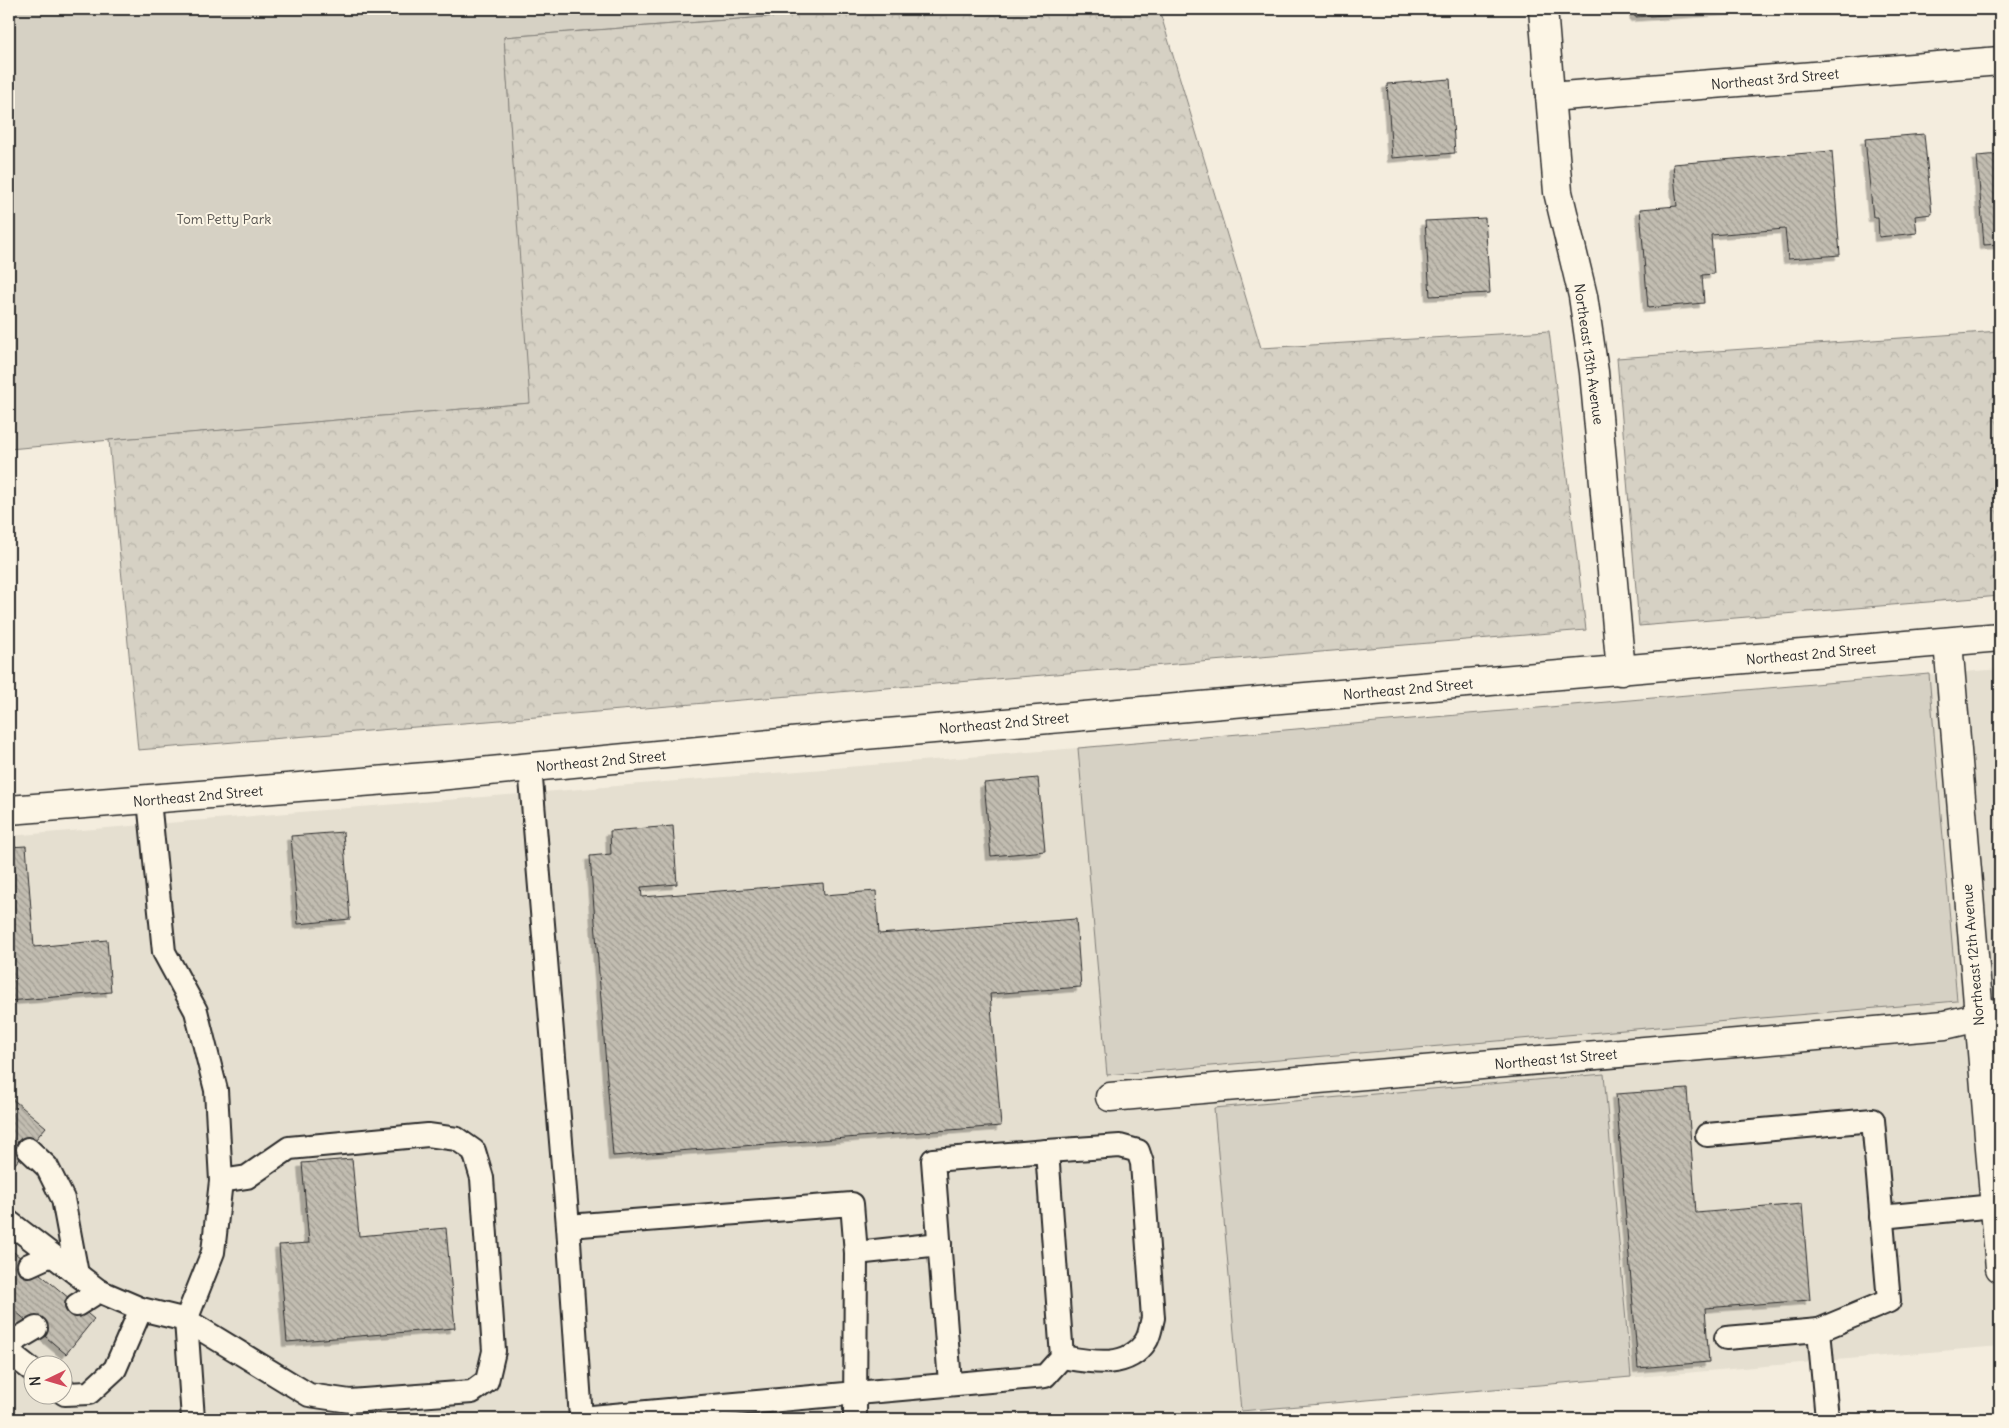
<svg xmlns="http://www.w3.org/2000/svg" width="2009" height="1428" viewBox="0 0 2009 1428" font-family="Delius,sans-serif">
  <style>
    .built { fill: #e5dfd0; fill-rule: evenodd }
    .green { fill: #d6d1c4; stroke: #807e78 }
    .forest { fill: url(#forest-crowns); stroke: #807e78 }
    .building { fill: url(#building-back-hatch); stroke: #2b2b2b; filter: url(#shadow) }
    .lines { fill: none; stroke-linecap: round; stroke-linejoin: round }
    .lane-casing { stroke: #2b2b2b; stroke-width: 26 }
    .street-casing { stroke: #2b2b2b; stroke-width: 31 }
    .lane { stroke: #fcf5e5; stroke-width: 22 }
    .street { stroke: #fcf5e5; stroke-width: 28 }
    .labels { text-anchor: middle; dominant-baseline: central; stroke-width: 4; stroke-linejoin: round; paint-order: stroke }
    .street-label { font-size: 14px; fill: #2b2b2b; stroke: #fcf5e5 }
    .park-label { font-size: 14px; fill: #565451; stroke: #fcf5e5 }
  </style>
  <defs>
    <pattern id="forest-crowns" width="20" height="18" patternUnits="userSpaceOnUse" patternTransform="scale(1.25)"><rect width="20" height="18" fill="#d6d1c4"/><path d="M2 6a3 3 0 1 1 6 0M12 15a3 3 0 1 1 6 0" fill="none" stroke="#b8b4a9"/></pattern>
    <pattern id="building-back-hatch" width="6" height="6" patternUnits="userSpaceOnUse" patternTransform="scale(1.25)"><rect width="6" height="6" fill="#c2bdb1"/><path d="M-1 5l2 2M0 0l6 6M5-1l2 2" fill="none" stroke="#9e9a90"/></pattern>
    <filter id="shadow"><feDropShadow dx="-4.5" dy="4.5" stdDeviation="0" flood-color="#0004"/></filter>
  </defs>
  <rect width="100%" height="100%" fill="#f4edde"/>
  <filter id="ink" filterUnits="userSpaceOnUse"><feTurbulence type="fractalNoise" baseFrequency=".02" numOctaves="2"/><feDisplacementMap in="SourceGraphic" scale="10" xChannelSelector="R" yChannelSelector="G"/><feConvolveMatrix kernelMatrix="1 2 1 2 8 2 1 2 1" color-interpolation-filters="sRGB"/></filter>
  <g filter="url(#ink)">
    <!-- built -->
    <path class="built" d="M2000,669V1346L1147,1419H9V836L1078,748ZM32,1366H62V1396H32Z"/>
    <!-- green -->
    <g class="green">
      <polygon points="9,9 831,9 831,12 504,37 531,403 9,449"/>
      <polygon points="1929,674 1957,1001 1107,1075 1078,748"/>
      <polygon points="1604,1074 1631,1377 1241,1411 1214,1108"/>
    </g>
    <!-- forest -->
    <g class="forest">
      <polygon points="831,9 1159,9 1261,348 1549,331 1586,630 138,750 109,440 530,403 504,37 831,12"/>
      <polygon points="2000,331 2000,596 1639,626 1617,358"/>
    </g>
    <!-- building -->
    <g class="building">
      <polygon points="1634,9 1738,9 1738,10 1635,17"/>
      <polygon points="1450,79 1455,153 1392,158 1387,84"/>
      <polygon points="1924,134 1932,214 1915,216 1917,233 1879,237 1878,217 1873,217 1865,139"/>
      <polygon points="1832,151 1840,255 1788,259 1785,229 1711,235 1714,274 1702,275 1704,303 1648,308 1640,209 1677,206 1673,164"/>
      <polygon points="2000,154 2000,244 1984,245 1977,156"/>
      <polygon points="1485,218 1490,293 1430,296 1425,221"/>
      <polygon points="1038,778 1045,851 991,856 984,783"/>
      <polygon points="673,826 677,884 641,887 642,897 823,883 824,895 876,891 879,934 1076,919 1081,987 990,994 1001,1126 613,1156 590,856 611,854 610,831"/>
      <polygon points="343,832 350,919 298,924 291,836"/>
      <polygon points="26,846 34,947 107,940 111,992 9,1001 9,847"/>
      <polygon points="1687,1089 1696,1213 1802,1204 1810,1300 1705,1308 1709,1362 1638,1368 1616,1094"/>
      <polygon points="10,1097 46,1127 9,1171 9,1098"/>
      <polygon points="352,1159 359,1236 446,1228 455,1328 287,1342 279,1245 309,1243 302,1163"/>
      <polygon points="9,1248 94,1319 66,1354 9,1306"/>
    </g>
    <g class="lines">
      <defs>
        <g id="lane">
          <polyline points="530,767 568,1226 852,1204 856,1253 855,1419"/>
          <polyline points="149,800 164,952 196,1011 216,1090 221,1181 213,1252 186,1320 193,1419"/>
          <polyline points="1707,1135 1873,1120 1889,1301 1819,1330"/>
          <polyline points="28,1149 47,1167 63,1199 77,1274"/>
          <path d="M1047,1151L1120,1146L1138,1151L1142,1163L1153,1318C1151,1325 1150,1335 1146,1341C1128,1370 1091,1362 1062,1357"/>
          <polyline points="1881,1217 1994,1206"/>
          <polyline points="9,1222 99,1291 141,1309 186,1320 309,1395 350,1401 472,1392 487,1381 494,1351 482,1178 474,1151 457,1139 428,1135 289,1148 247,1177 221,1181"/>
          <polyline points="568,1226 581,1419"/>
          <polyline points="856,1253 940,1244"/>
          <polyline points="29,1265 51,1255"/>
          <polyline points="77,1305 99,1291"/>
          <polyline points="1726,1338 1819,1330 1827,1419"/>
          <polyline points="9,1344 36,1328"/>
          <polyline points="9,1352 32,1370"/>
          <polyline points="62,1392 65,1394 89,1393 115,1369 141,1309"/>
          <polyline points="581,1418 1045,1376 1062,1357 1047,1151 933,1160 950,1383"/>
        </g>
        <g id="street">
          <polyline points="1543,9 1558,192 1583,296 1594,372 1621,671"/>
          <polyline points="1550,97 2000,61"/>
          <polyline points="1948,642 2000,1268"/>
          <polyline points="9,810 438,776 864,735 2000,637"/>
          <polyline points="1110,1097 1945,1025 2000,1012"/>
        </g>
      </defs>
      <!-- lane casing -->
      <use href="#lane" class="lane-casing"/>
      <!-- street casing -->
      <use href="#street" class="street-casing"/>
      <!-- lane -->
      <use href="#lane" class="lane"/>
      <!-- street -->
      <use href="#street" class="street"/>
    </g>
  </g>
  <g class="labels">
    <!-- street labels -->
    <g class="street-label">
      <text transform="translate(1775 79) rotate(-5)">Northeast 3rd Street</text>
      <text transform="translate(1589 354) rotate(82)">Northeast 13th Avenue</text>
      <text transform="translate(1811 654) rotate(-5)">Northeast 2nd Street</text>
      <text transform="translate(1408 689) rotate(-5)">Northeast 2nd Street</text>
      <text transform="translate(1004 723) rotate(-5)">Northeast 2nd Street</text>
      <text transform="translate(601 761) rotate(-5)">Northeast 2nd Street</text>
      <text transform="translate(198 796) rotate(-5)">Northeast 2nd Street</text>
      <text transform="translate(1973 955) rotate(-95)">Northeast 12th Avenue</text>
      <text transform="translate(1556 1059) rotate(-5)">Northeast 1st Street</text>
    </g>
    <!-- park labels -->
    <g class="park-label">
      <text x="224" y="219">Tom Petty Park</text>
    </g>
  </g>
  <!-- margin -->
  <rect width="2009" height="1428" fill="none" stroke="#fcf5e5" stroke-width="30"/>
  <rect x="15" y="15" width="1979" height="1398" fill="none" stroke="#2b2b2b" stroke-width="2" filter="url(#ink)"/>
  <!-- north arrow -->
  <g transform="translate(48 1380) rotate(265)"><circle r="24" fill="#fcf5e5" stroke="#a8a49b"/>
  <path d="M0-4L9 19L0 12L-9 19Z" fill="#d1495b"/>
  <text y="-8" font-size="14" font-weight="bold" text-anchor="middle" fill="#2b2b2b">N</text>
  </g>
</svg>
